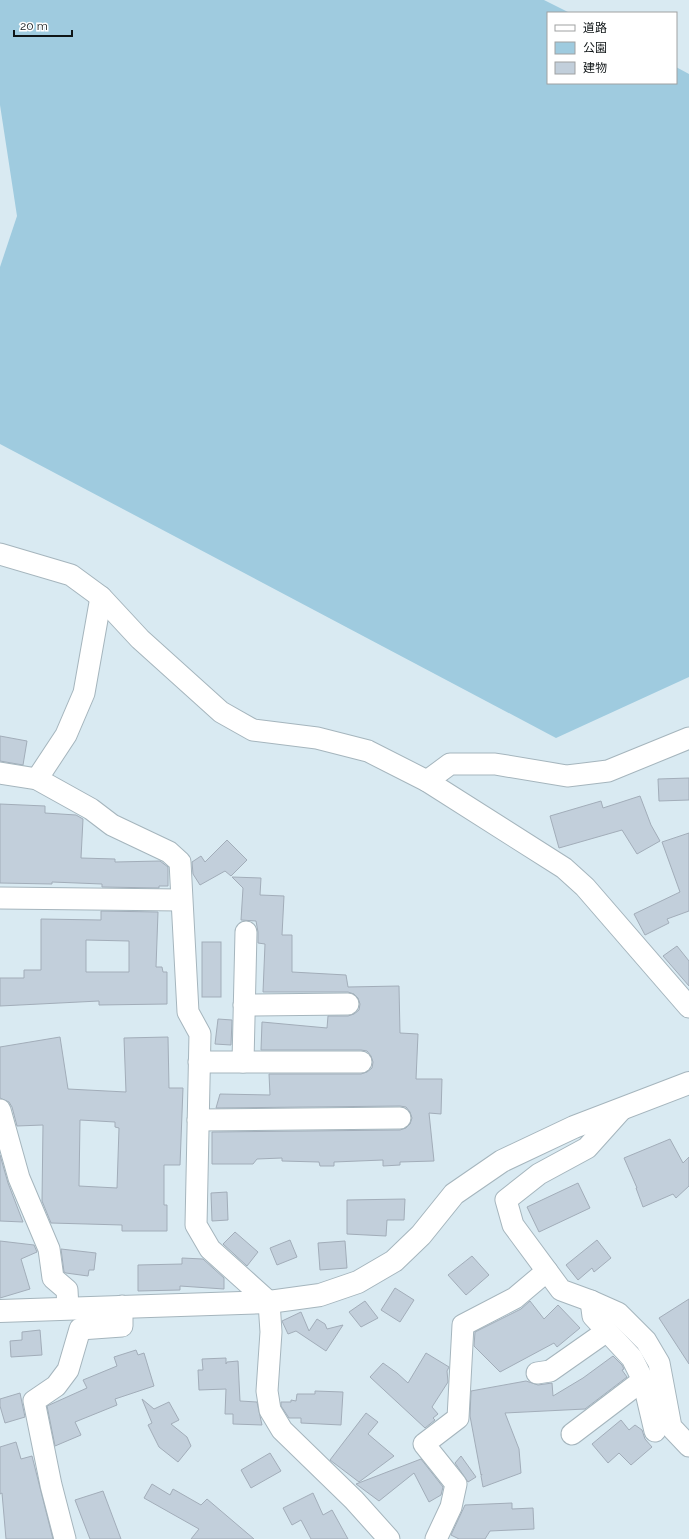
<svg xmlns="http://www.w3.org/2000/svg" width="689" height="1539" viewBox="0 0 689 1539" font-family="Raleway,'Noto Sans JP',sans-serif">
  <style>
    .green { fill: #9fcbdf }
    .building { fill: #c2cfdb; stroke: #a2adb9; fill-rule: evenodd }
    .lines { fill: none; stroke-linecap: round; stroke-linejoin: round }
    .street-casing { stroke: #a5b5bd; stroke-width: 23 }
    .secondary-casing { stroke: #a5b5bd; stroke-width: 24 }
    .street { stroke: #fff; stroke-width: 21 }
    .secondary { stroke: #fff; stroke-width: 22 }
  </style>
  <rect width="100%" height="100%" fill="#d9eaf2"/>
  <!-- green -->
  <polygon class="green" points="0,0 544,0 570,13 548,13 548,83 676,83 676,67 689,74 689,677 556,738 0,444 0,267 17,216 0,105"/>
  <!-- building -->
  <g class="building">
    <polygon points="0,736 27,741 23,765 0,761"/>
    <polygon points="689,778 689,800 659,801 658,779"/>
    <polygon points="640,796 651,825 660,841 637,854 622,830 559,848 550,816 601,801 603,808"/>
    <polygon points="0,804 45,806 45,813 76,815 83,819 81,858 115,859 115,862 160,861 168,867 168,886 159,886 159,888 102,887 102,884 52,882 52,884 0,883"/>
    <polygon points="689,833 689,911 667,919 669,923 645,935 634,914 680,892 662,842"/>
    <polygon points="227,840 247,860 231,876 225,871 200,885 193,874 192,862 201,856 205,862"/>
    <polygon points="232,877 261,878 260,895 284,896 282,935 292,935 292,972 346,975 348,987 399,986 400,1033 418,1034 416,1079 442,1079 441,1114 429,1113 434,1161 400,1162 400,1165 383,1166 383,1160 334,1162 334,1166 320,1166 319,1162 282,1161 282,1158 257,1159 253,1164 212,1164 212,1132 400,1130 406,1128 410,1124 412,1118 410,1112 406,1107 400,1106 216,1108 220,1094 270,1095 269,1074 361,1074 367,1072 372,1068 373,1062 371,1056 367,1051 361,1050 261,1050 262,1022 327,1028 328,1016 348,1016 354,1014 359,1010 360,1004 358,998 354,994 348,992 263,992 265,944 258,943 258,932 256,921 241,920 243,888"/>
    <path d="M101,911L158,912L156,967H162L163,972H167V1004L99,1005V1001L0,1006V978H24V970H41V919L101,920ZM86,940L129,941V972H86Z"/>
    <rect x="202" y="942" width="19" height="55"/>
    <polygon points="677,946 689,961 689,986 663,956"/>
    <polygon points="218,1019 232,1020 231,1045 215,1044"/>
    <path d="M60,1037L68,1089L126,1092L124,1038L168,1037L169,1088H183L180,1165H164V1205H167V1231H122V1225L51,1223L42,1201L43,1125L17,1126L12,1107L9,1102L0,1098V1047ZM80,1120L115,1122V1127L119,1128L117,1188L79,1186Z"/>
    <polygon points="670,1139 683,1163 689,1157 689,1186 676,1198 673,1194 643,1207 636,1188 637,1188 624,1158"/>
    <polygon points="0,1155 8,1183 23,1222 0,1221"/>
    <polygon points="578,1183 590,1208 539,1232 527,1207"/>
    <polygon points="227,1192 228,1220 212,1221 211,1193"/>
    <polygon points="405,1199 404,1220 387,1220 386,1236 347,1234 347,1200"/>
    <polygon points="235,1232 258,1252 247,1266 223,1244"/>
    <polygon points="290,1240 297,1257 277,1265 270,1248"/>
    <polygon points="597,1240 611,1258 594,1272 592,1268 578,1280 566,1265"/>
    <polygon points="0,1241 34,1245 37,1252 21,1259 30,1289 0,1298"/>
    <polygon points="345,1241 347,1268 320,1270 318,1243"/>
    <polygon points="61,1249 96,1253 94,1270 89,1270 88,1276 66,1273 64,1272"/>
    <polygon points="472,1256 489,1275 466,1295 448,1275"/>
    <polygon points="182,1258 203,1259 224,1278 224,1289 180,1286 180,1290 138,1291 138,1265 182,1264"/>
    <polygon points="395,1288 414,1300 400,1322 381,1310"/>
    <polygon points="689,1299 689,1364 659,1318"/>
    <polygon points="365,1301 378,1318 361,1327 349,1312"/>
    <polygon points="530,1301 544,1319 558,1305 580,1328 557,1347 554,1343 500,1372 474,1346 475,1332 521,1309"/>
    <polygon points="301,1312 309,1331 317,1319 325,1324 327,1329 343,1325 326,1351 296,1331 288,1334 282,1321"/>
    <polygon points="40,1330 42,1355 11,1357 10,1341 22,1340 22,1332"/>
    <polygon points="136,1350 138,1355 144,1353 154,1386 115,1399 117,1405 75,1422 81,1435 55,1446 47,1406 87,1388 83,1380 117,1366 114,1357"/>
    <polygon points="426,1353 449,1367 447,1371 448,1382 432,1407 438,1414 433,1418 435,1420 425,1428 370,1377 383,1363 397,1373 408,1383"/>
    <polygon points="613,1356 622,1365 624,1369 622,1370 627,1377 585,1409 505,1413 519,1449 521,1473 483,1487 481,1476 482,1474 481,1475 470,1416 471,1391 526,1381 538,1385 552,1383 553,1396 583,1378"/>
    <polygon points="226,1358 226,1364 227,1362 238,1361 240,1401 257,1402 262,1425 233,1424 233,1414 225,1414 226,1389 199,1390 198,1370 203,1370 202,1359"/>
    <polygon points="315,1391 343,1392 341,1425 301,1423 301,1418 289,1418 281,1406 281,1402 291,1402 291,1400 296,1401 297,1394 315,1394"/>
    <polygon points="20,1393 25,1417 5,1423 0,1406 0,1399"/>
    <polygon points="142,1399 154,1409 169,1402 179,1420 171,1424 187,1437 191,1446 178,1462 159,1447 148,1425 152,1423"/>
    <polygon points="366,1413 378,1422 368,1434 394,1456 359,1482 330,1460"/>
    <polygon points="621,1420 629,1430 635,1425 642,1430 645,1439 652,1447 631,1465 619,1453 608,1463 592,1444"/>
    <polygon points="16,1442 21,1459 32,1456 53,1539 6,1539 2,1493 0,1494 0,1447"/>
    <polygon points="270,1453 281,1471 251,1488 241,1470"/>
    <polygon points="461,1456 476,1477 468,1482 455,1463"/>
    <polygon points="421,1459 443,1487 441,1495 429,1502 414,1473 379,1501 356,1484"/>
    <polygon points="152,1484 170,1495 173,1489 201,1505 207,1499 254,1539 191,1539 199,1529 144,1498"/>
    <polygon points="103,1491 121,1539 90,1539 75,1500"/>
    <polygon points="313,1493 323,1515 332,1510 348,1539 311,1539 301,1520 292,1525 283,1508"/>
    <polygon points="512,1503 512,1509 533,1508 534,1529 490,1531 485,1539 459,1539 451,1535 465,1505"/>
  </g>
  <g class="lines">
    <defs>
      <g id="street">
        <polyline points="0,554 71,575 101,597 140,639 221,712 253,730 317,738 368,751 427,781 564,868 585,887 689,1007"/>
        <polyline points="0,773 37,779 91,809 112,825 169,852 180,862 188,1012 200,1034 196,1225 210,1249 269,1302 271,1332 267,1391 270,1410 282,1430 354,1500 389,1539"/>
        <polyline points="37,779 66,735 84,693 101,597"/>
        <polyline points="427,781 450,764 495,764 567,776 608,771 689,738"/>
        <polyline points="0,898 181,900"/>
        <polyline points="244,1005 348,1004"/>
        <polyline points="199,1062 361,1062"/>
        <polyline points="243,1062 246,932"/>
        <polyline points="622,1109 587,1148 539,1174 506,1200 513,1225 561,1290 591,1301 618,1313 646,1341 659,1363 671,1427 689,1446"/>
        <polyline points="0,1110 19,1178 49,1249 53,1278 67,1290 68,1308"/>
        <polyline points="198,1120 400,1118"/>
        <polyline points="591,1301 593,1316 632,1358 643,1380 655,1431"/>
        <polyline points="537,1373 550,1371 607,1331"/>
        <polyline points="572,1434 643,1380"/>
        <polyline points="65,1539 51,1485 34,1401 56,1386 68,1370 80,1329 122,1326 122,1306"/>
        <polyline points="436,1539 451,1507 456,1484 424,1444 458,1418 463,1325 515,1298 547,1271"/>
      </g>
      <polyline id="secondary" points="0,1311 269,1302 320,1295 358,1282 394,1261 421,1235 454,1194 502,1161 574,1127 689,1083"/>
    </defs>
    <!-- street casing -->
    <use href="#street" class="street-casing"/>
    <!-- secondary casing -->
    <use href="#secondary" class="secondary-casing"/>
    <!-- street -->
    <use href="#street" class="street"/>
    <!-- secondary -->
    <use href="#secondary" class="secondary"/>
  </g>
  <!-- legend -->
  <rect x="547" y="12" width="130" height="72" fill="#ffffff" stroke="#9fa1a2"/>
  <rect x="555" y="25" width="20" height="6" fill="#ffffff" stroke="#9fa1a2"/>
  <text x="583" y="32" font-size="12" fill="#0f1517">道路</text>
  <rect x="555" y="42" width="20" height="12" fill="#9fcbdf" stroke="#9fa1a2"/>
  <text x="583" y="52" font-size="12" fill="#0f1517">公園</text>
  <rect x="555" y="62" width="20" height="12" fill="#c2cfdb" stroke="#9fa1a2"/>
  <text x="583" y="72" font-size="12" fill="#0f1517">建物</text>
  <!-- scale -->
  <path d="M14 30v6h58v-6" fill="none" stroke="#0f1517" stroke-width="2"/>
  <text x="20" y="30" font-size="12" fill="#0f1517" stroke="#ffffff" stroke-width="3" paint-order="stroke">20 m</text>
</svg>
